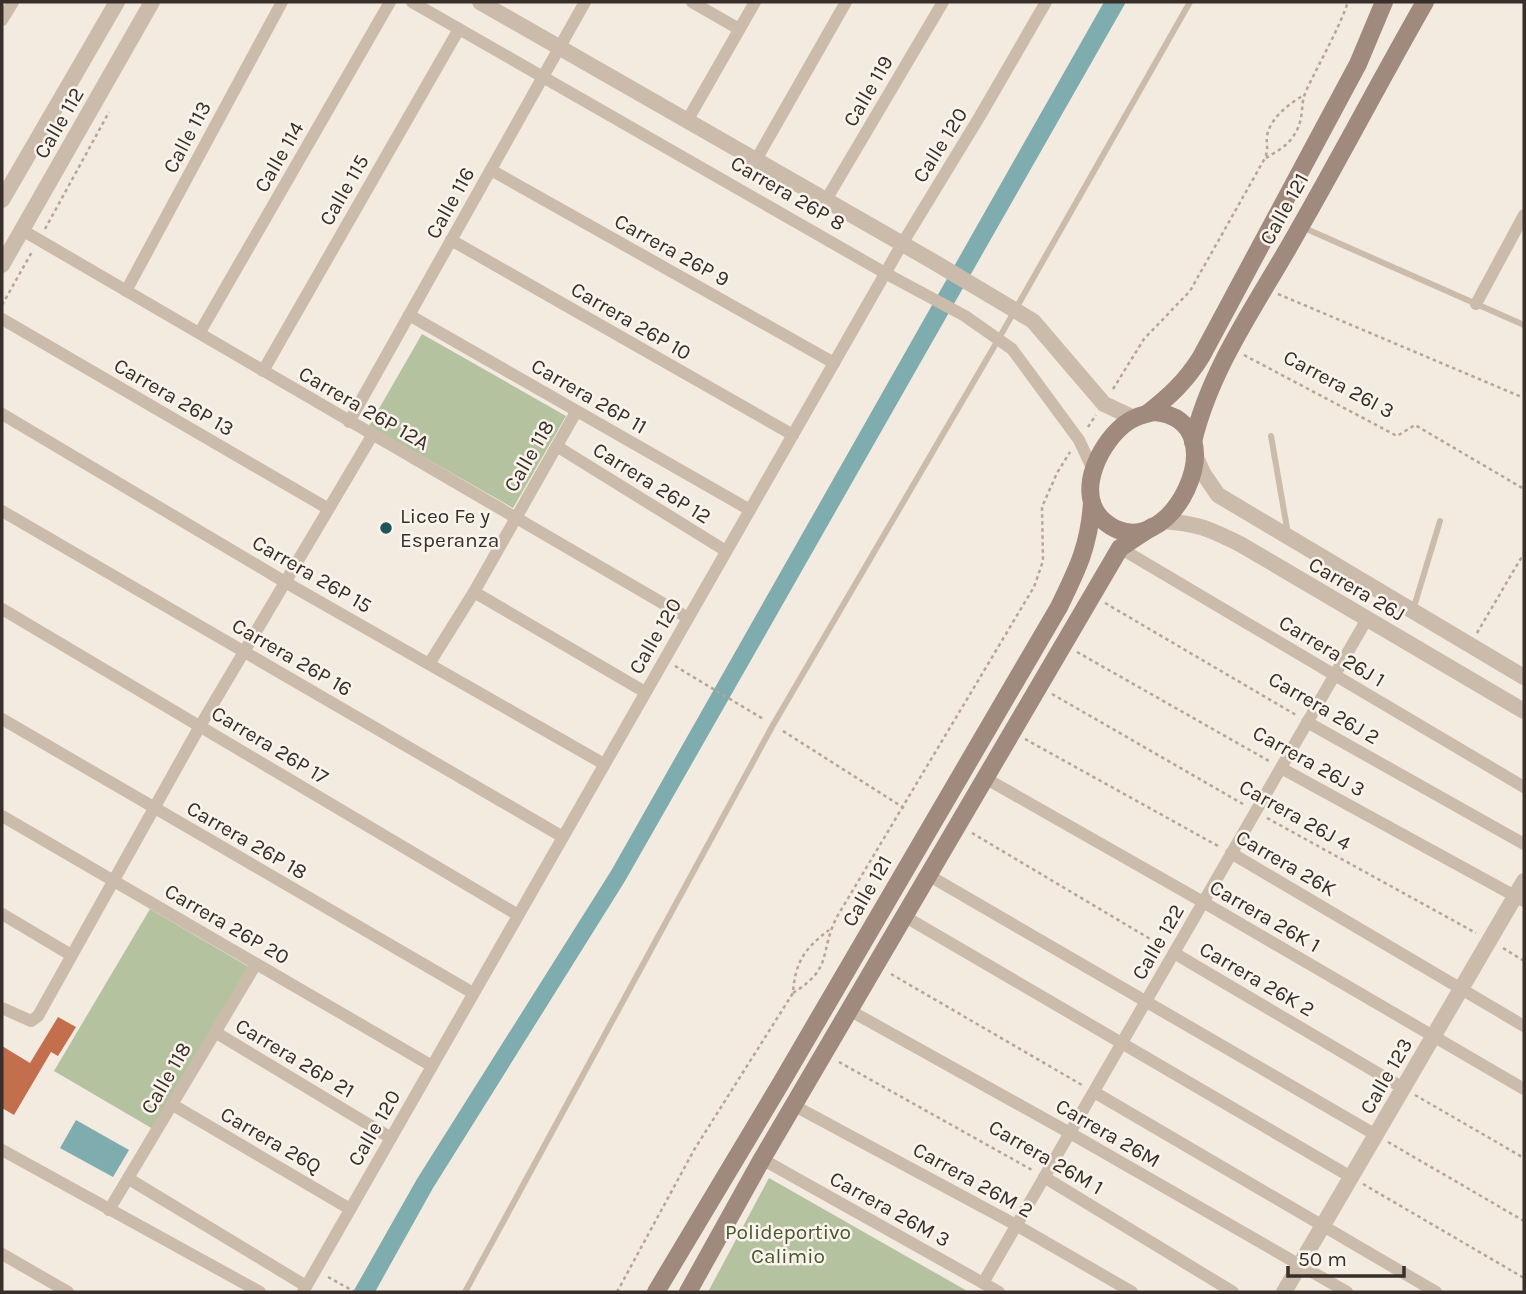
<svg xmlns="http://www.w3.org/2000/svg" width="1526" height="1294" viewBox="0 0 1526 1294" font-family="Karla,sans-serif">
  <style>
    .green { fill: #b5c2a0 }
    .water { fill: #7facaf }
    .building { fill: #c36e4d }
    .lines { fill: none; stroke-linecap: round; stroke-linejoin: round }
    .path { stroke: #b7a596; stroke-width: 2.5; stroke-dasharray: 3.5 3.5; stroke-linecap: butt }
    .service { stroke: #cbbbab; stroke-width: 6 }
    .minor { stroke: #cbbbab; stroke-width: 12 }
    .tertiary { stroke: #cbbbab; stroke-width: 16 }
    .secondary { stroke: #9f8a7d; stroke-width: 18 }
    .poi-dot { fill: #21545a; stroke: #faf4ec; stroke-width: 2.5 }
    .labels { text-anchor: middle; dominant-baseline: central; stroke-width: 5; stroke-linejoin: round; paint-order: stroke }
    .street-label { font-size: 21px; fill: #392f2a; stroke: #faf4ec }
    .poi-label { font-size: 21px; fill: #392f2a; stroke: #faf4ec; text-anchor: start }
    .park-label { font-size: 21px; fill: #47572f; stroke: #faf4ec }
  </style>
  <rect width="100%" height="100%" fill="#f3eae0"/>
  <!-- green -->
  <g class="green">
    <polygon points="422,334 566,416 513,508 369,426"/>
    <polygon points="150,909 249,967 153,1129 54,1071"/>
    <polygon points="769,1178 969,1292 708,1292"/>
  </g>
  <!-- water -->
  <g class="water">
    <polygon points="1104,2 1126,2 625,881 433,1188 375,1292 353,1292 417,1179 611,871"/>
    <polygon points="76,1120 129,1150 113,1177 60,1148"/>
  </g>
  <!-- building -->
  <polygon class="building" points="58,1017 76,1027 58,1056 51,1052 14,1115 2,1108 2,1046 30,1063"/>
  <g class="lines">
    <!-- path -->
    <g class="path">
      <path d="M1266,158C1275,152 1286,147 1292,138C1306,119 1299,107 1306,91C1320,61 1337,33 1348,2"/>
      <polyline points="45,229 109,112"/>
      <polyline points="1278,294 1524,398"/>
      <polyline points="2,305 33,250"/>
      <polyline points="1244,355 1397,436 1415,425 1524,489"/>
      <path d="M1113,389L1144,339L1190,291L1265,158C1269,148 1266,144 1267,136C1270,118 1290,103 1304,95"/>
      <polyline points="1088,427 1096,415"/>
      <polyline points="1105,603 1296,715"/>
      <polyline points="1477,633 1524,553"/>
      <polyline points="1077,652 1269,761"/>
      <polyline points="675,666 765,720"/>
      <polyline points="1052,694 1243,804"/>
      <polyline points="783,731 904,808"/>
      <polyline points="1025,739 1218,846"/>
      <polyline points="1267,818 1476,933"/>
      <polyline points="972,833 1162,946"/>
      <polyline points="1503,948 1524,961"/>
      <polyline points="891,974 1082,1085"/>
      <path d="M793,993C835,967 818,952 838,915L1034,587L1043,561L1042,507L1057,473L1070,452"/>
      <polyline points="839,1062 1032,1170"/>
      <polyline points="1415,1095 1524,1158"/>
      <polyline points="1388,1142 1524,1221"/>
      <polyline points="1363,1184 1524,1278"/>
      <polyline points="328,1277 355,1292"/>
      <path d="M617,1292L694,1150L793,993C795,962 805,948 829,930"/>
    </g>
    <!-- service -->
    <g class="service">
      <polyline points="1302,227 1524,325"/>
      <polyline points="1271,436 1288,534"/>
      <polyline points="1413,610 1440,521"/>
      <polyline points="465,1292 773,725 998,340 1190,2"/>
    </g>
    <!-- minor -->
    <g class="minor">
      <polyline points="412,2 885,273 965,316 1012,349 1079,440 1094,472"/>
      <polyline points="692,2 739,29"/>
      <polyline points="2,20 13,2"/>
      <polyline points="687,121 755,2"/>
      <polyline points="756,160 846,2"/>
      <polyline points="491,170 834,363"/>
      <polyline points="826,200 943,2"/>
      <polyline points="22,230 688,618"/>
      <polyline points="451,240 793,435"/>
      <polyline points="126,291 282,2"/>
      <polyline points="1476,304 1524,215"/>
      <polyline points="409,315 750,510"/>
      <polyline points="2,319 327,508"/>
      <polyline points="200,332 390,2"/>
      <polyline points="263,371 459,29"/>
      <polyline points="2,414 285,582 604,764"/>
      <polyline points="349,422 585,2"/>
      <polyline points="558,447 726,551"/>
      <polyline points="2,511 563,837"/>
      <polyline points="1120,548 1524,787"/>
      <polyline points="474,592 645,692"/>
      <polyline points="2,609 518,915"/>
      <polyline points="429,664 474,592 576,412"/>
      <polyline points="2,719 473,993"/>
      <polyline points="1307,722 1524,844"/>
      <polyline points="1281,768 1524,901"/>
      <polyline points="985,778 1203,902 1524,1089"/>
      <polyline points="2,816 432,1066"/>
      <polyline points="1231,853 1524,1026"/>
      <polyline points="928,875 1376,1135"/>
      <polyline points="2,914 71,955"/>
      <polyline points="904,916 1351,1177"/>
      <polyline points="1174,953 1403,1088"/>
      <polyline points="2,1008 31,1021 38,1016 200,726 373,434"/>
      <polyline points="849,1010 1070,1133 1347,1292"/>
      <polyline points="215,1032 391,1138"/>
      <polyline points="1094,1092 1436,1292"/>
      <polyline points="173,1105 350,1209"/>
      <polyline points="793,1105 1016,1225 1132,1292"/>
      <polyline points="2,1150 260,1292"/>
      <polyline points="762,1159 999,1292"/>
      <polyline points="1044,1177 1233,1292"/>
      <polyline points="129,1179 306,1286"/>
      <polyline points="109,1210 256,964"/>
      <polyline points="2,1254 68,1292"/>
      <polyline points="983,1283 1367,619"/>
      <polyline points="303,1292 902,244 980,116 1046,2"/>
    </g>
    <!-- tertiary -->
    <g class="tertiary">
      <polyline points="480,2 934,262 1033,321 1104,404 1134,418"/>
      <polyline points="2,200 117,2"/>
      <polyline points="2,265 152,2"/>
      <polyline points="1195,455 1203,473 1218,495 1524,677"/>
      <path d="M1162,521C1197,523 1209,529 1240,544L1524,711"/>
      <polyline points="1284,1292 1524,881"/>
    </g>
    <!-- secondary -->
    <g class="secondary">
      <path d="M1154,412C1243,419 1168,574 1105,522C1072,495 1101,439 1129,421C1137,416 1145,414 1154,412Z"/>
      <path d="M1148,413C1170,396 1186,381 1201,357L1358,64L1384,2"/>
      <path d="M1193,442C1211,365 1261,298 1299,229C1342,154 1382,77 1425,2"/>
      <path d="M656,1292L781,1083L1059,607C1078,568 1089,546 1092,503"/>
      <polyline points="688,1292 762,1159 1120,548 1152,527"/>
    </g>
  </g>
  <!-- markers -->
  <circle class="poi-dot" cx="386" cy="528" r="7"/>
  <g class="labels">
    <!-- street labels -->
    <g class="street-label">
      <text transform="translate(868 91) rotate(-60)">Calle 119</text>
      <text transform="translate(59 123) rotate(-60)">Calle 112</text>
      <text transform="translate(187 137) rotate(-62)">Calle 113</text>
      <text transform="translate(940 145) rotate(-58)">Calle 120</text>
      <text transform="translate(279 157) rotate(-60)">Calle 114</text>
      <text transform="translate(344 190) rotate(-60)">Calle 115</text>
      <text transform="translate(788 193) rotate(30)">Carrera 26P 8</text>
      <text transform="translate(450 203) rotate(-61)">Calle 116</text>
      <text transform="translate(1284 209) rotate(-61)">Calle 121</text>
      <text transform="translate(672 250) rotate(29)">Carrera 26P 9</text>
      <text transform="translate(631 321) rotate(30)">Carrera 26P 10</text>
      <text transform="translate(1339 384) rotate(28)">Carrera 26I 3</text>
      <text transform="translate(589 396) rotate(30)">Carrera 26P 11</text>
      <text transform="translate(174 397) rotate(30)">Carrera 26P 13</text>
      <text transform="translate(364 408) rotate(30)">Carrera 26P 12A</text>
      <text transform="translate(529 456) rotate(-60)">Calle 118</text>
      <text transform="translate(652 483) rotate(32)">Carrera 26P 12</text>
      <text transform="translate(312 574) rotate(30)">Carrera 26P 15</text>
      <text transform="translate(1357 589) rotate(30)">Carrera 26J</text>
      <text transform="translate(655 636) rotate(-60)">Calle 120</text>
      <text transform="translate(1332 651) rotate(31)">Carrera 26J 1</text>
      <text transform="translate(292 657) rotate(30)">Carrera 26P 16</text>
      <text transform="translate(1324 708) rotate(30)">Carrera 26J 2</text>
      <text transform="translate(270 745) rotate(31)">Carrera 26P 17</text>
      <text transform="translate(1309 761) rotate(29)">Carrera 26J 3</text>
      <text transform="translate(1295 815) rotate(29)">Carrera 26J 4</text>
      <text transform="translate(247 840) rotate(30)">Carrera 26P 18</text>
      <text transform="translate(1286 863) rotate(30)">Carrera 26K</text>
      <text transform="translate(867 891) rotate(-60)">Calle 121</text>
      <text transform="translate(1265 916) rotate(30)">Carrera 26K 1</text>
      <text transform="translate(227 924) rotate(30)">Carrera 26P 20</text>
      <text transform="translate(1158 942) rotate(-60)">Calle 122</text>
      <text transform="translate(1257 979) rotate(30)">Carrera 26K 2</text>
      <text transform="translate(295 1058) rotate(31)">Carrera 26P 21</text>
      <text transform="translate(1386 1076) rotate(-60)">Calle 123</text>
      <text transform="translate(166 1078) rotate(-60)">Calle 118</text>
      <text transform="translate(374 1128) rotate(-60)">Calle 120</text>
      <text transform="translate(1108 1133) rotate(30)">Carrera 26M</text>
      <text transform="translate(271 1140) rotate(30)">Carrera 26Q</text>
      <text transform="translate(1046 1157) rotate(30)">Carrera 26M 1</text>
      <text transform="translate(973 1180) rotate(29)">Carrera 26M 2</text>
      <text transform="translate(890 1209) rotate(29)">Carrera 26M 3</text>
    </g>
    <!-- poi labels -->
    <g class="poi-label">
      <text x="400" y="516">Liceo Fe y<tspan x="400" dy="24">Esperanza</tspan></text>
    </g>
    <!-- park labels -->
    <g class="park-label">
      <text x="788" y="1232">Polideportivo<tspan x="788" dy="24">Calimio</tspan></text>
    </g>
  </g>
  <!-- border -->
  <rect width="1526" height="1294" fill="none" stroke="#392f2a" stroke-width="7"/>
  <!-- scale -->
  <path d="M1288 1266v10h116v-10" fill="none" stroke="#392f2a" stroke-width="3.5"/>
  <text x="1298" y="1266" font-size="21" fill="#392f2a" stroke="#faf4ec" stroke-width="5" paint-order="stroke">50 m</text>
</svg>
